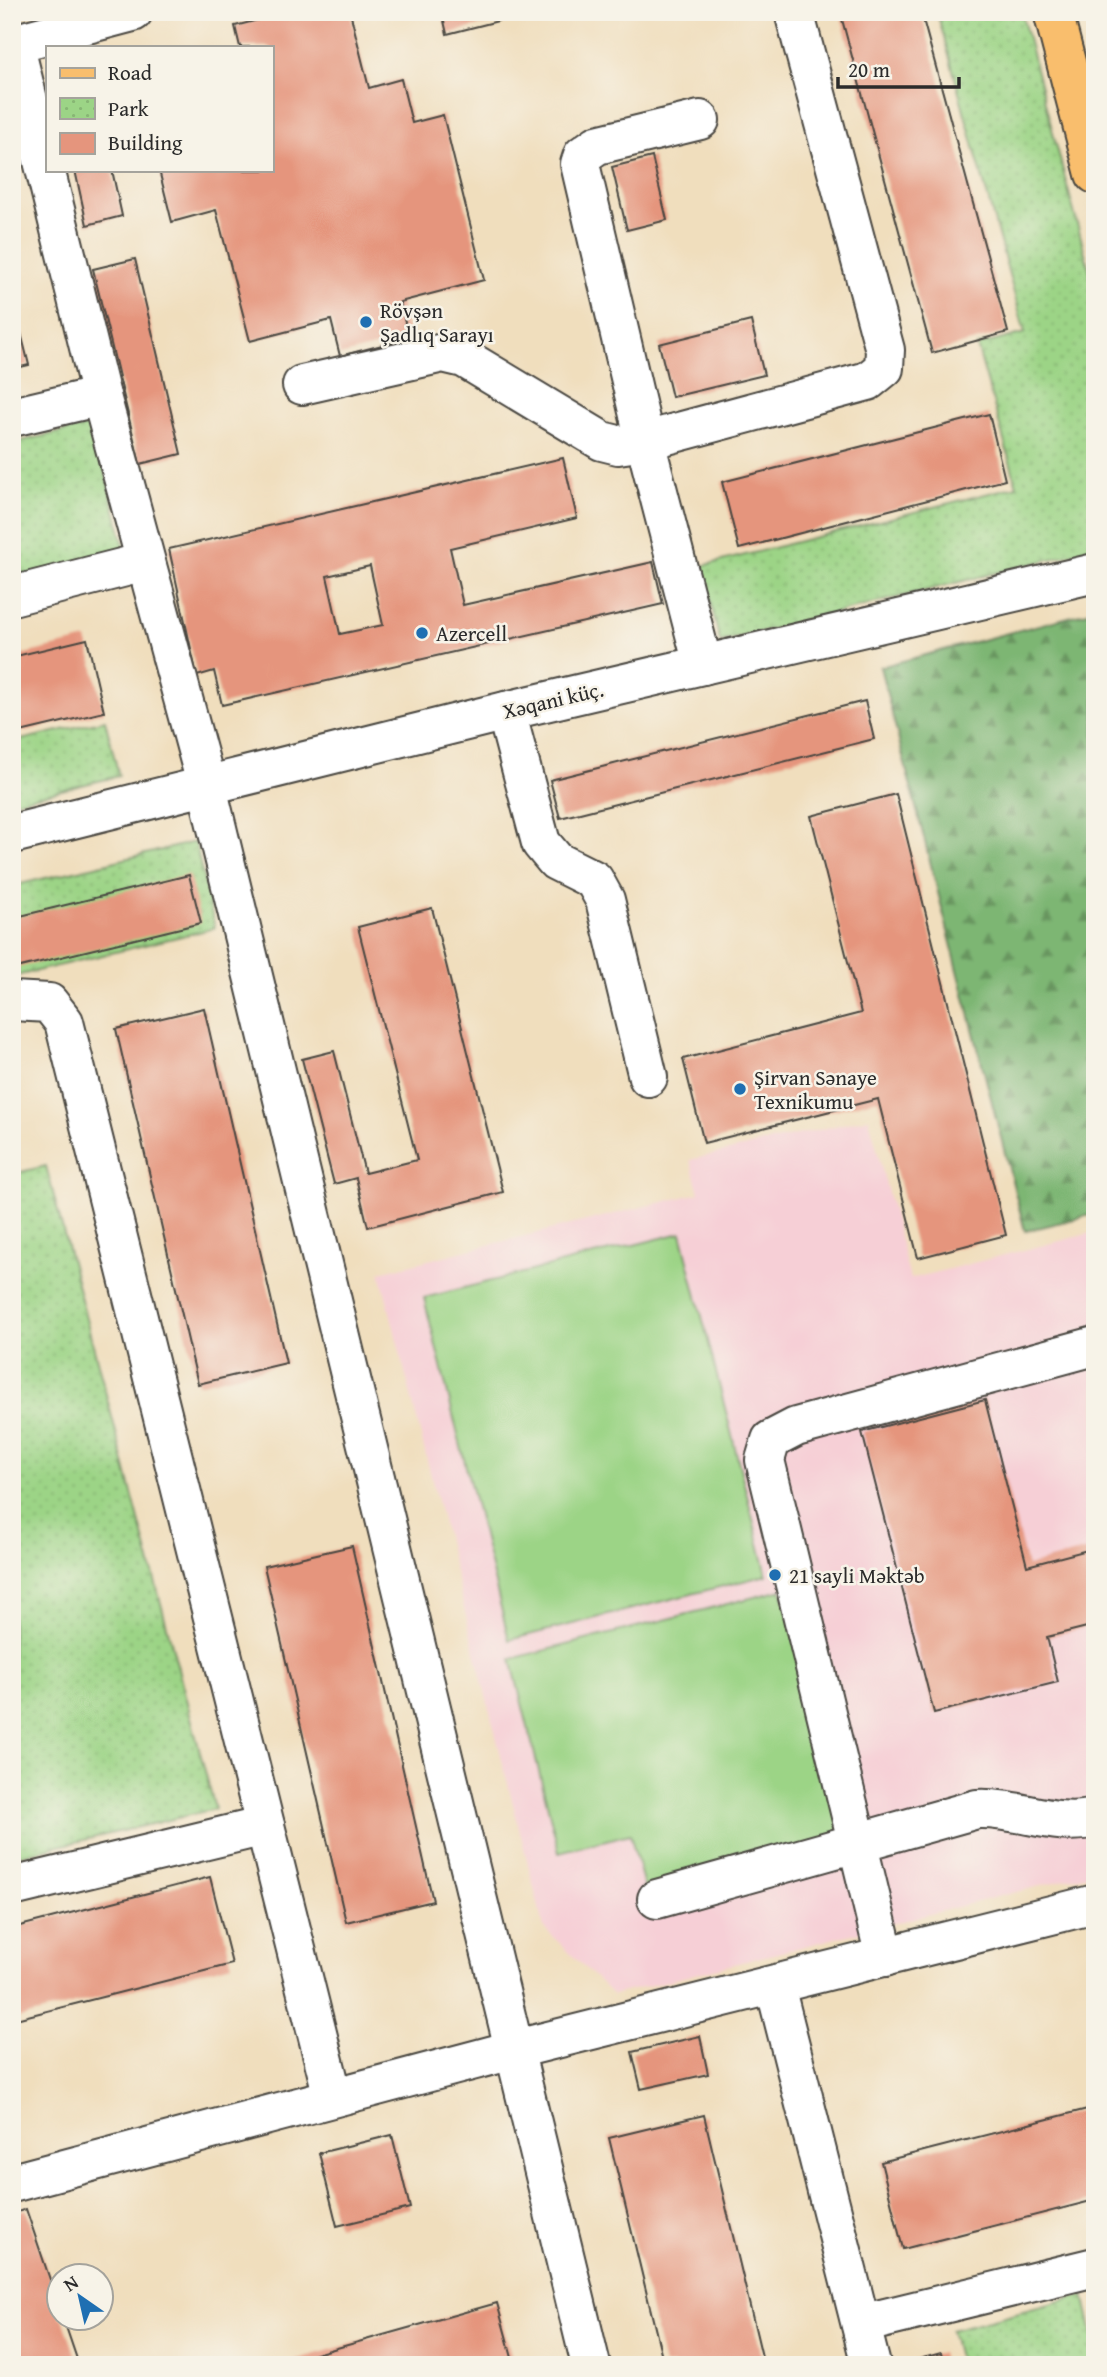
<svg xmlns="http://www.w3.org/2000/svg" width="1107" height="2377" viewBox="0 0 1107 2377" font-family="'Gentium Book Plus',serif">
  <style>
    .built { fill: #f6cfd6 }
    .forest { fill: url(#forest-firs); stroke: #54704f; stroke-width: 2 }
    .park { fill: url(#park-dots); stroke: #648058; stroke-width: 2 }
    .pitch { fill: #9cd486; stroke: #648058; stroke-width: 2 }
    .building { fill: #e5957d; fill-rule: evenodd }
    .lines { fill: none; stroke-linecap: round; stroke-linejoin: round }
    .minor-casing { stroke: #494641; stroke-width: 42 }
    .major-casing { stroke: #494641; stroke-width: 42 }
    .minor { stroke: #fff; stroke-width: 38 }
    .major { stroke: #f9be6d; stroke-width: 38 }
    .poi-dot { fill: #1f6fb2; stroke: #f7f3e8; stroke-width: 2.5 }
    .labels { text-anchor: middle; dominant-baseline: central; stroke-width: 5; stroke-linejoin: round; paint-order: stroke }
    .poi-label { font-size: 21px; fill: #2b2b2b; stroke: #f7f3e8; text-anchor: start }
    .street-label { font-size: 21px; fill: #2b2b2b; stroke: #f7f3e8 }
  </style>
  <defs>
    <pattern id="forest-firs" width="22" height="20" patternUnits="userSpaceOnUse" patternTransform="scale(1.75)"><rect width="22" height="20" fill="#7db673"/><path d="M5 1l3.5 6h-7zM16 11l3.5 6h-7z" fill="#67945f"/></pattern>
    <pattern id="park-dots" width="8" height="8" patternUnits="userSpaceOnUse" patternTransform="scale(1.75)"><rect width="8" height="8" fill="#9cd486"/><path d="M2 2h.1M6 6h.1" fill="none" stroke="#87b674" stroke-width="1.8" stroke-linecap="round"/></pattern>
  </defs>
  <rect width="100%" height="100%" fill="#f7f3e8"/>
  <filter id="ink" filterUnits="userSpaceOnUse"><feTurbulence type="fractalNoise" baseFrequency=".0143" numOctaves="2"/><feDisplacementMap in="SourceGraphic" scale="14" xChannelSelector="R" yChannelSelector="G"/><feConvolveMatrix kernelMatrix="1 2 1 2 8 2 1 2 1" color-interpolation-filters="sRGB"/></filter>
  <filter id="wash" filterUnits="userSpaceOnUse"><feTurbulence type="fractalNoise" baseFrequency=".00686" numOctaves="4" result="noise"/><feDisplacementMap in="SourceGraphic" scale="28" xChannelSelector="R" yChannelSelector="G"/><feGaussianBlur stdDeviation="1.57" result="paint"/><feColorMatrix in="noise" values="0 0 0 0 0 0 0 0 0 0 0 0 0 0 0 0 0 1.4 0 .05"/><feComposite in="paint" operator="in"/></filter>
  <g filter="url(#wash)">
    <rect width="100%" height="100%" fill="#f0debd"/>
    <!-- built -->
    <polygon class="built" points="869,1118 910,1279 1095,1232 1095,1872 613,1995 544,1928 380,1272 699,1193 690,1160"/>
    <!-- forest -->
    <polygon class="forest" points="1095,610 1095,1214 1025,1231 880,667"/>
    <!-- park -->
    <g class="park">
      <polygon points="937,12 1021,12 1095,291 1095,548 720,642 702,566 1017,486 977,346 1025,333"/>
      <polygon points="93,425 126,553 12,581 12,443"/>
      <polygon points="105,720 119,776 12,802 12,742"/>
      <polygon points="195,842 215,928 12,977 12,886"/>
      <polygon points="46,1166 215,1809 12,1857 12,1174"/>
      <polygon points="1084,2295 1095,2343 1095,2365 960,2365 951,2330"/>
    </g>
    <!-- pitch -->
    <g class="pitch">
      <polygon points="681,1233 767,1575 509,1640 424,1298"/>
      <polygon points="782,1590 844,1839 645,1890 630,1834 559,1852 511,1659"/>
    </g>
    <g id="blocks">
      <!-- building -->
      <g class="building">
        <polygon points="289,12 350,12 369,88 401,79 412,123 443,115 484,280 400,302 409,338 340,356 331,320 250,341 216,210 172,222 159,170 271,170 271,47 240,47 235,26"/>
        <polygon points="442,12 496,12 498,21 447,34"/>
        <polygon points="840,12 921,12 1008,332 932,353"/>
        <polygon points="652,157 667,220 627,230 612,167"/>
        <polygon points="75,170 112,170 122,216 87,225"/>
        <polygon points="135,259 181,454 140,464 93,269"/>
        <polygon points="12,297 29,365 12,369"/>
        <polygon points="751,321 764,375 672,397 659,344"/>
        <polygon points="989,414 1005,480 739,549 722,482"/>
        <path d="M563,458L577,518L450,548L463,605L653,562L663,604L222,705L214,671L197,676L169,549ZM370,566L383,625L340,634L327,576Z"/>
        <polygon points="87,639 104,712 12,734 12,657"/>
        <polygon points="865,701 874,739 560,818 550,780"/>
        <polygon points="896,794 1006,1235 918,1258 878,1099 704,1143 683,1059 861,1013 811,816"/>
        <polygon points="189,875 201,923 12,969 12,918"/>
        <polygon points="432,908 503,1192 368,1227 356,1178 334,1184 302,1059 334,1051 365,1173 417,1160 358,927"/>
        <polygon points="204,1008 286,1363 198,1384 116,1029"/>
        <polygon points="985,1400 1027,1566 1095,1548 1095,1625 1047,1637 1058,1682 934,1713 862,1432"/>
        <polygon points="352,1546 433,1901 346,1922 264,1566"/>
        <polygon points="210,1877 232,1964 12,2020 12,1928"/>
        <polygon points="700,2036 708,2074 641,2089 632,2052"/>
        <polygon points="1095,2107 1095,2200 903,2249 881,2162"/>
        <polygon points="704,2115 764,2365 664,2365 609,2138"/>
        <polygon points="392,2135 410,2208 337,2226 319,2153"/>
        <polygon points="26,2209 60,2309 60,2318 63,2318 79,2365 12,2365 12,2214"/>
        <polygon points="497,2303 514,2365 280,2365 280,2364"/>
        <polygon points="941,2353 944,2365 901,2365 901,2364"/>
      </g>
    </g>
  </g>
  <g filter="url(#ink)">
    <use href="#blocks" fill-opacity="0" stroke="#494641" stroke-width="2"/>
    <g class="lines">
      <defs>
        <g id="minor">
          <polyline points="14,43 101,396 207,787 591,2365"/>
          <polyline points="12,44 133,12"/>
          <polyline points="302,385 443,353 464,358 602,441 618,445 645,441 580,164 583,155 597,145 700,120"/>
          <polyline points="12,417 101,396"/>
          <polyline points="12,596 145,562"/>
          <polyline points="703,665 645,441 868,381 884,368 885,350 794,12"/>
          <polyline points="506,711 541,843 556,861 594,880 605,900 648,1077"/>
          <polyline points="12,834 506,711 1095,573"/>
          <polyline points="12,1001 49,1003 64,1022 333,2097"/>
          <polyline points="12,1887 265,1826"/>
          <path d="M657,1899L977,1809C1018,1807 1055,1828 1095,1818"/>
          <polyline points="885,1957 765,1460 771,1440 796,1427 1095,1346"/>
          <polyline points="775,1986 871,2365"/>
          <polyline points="12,2183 516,2049 1095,1904"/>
          <polyline points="861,2324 1095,2267"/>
        </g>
        <polyline id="major" points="1053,12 1095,174"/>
      </defs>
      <!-- minor casing -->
      <use href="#minor" class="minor-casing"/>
      <!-- major casing -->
      <use href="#major" class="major-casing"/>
      <!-- minor -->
      <use href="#minor" class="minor"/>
      <!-- major -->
      <use href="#major" class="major"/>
    </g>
  </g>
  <!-- markers -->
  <g class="poi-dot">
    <circle cx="366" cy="322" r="7"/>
    <circle cx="422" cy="633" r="7"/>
    <circle cx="740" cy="1089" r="7"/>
    <circle cx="775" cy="1575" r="7"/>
  </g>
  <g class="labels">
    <!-- poi labels -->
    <g class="poi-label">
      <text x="380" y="310">Rövşən<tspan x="380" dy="24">Şadlıq Sarayı</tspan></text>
      <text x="436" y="633">Azercell</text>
      <text x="754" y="1077">Şirvan Sənaye<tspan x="754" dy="24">Texnikumu</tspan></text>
      <text x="789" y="1575">21 sayli Məktəb</text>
    </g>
    <!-- street labels -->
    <g class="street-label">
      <text transform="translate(553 700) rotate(-13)">Xəqani küç.</text>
    </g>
  </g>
  <!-- margin -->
  <rect width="1107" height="2377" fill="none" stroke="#f7f3e8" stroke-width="42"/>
  <!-- legend -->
  <rect x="46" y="46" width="228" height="126" fill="#f7f3e8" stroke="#a5a39c" stroke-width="2"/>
  <rect x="60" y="68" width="35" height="10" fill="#f9be6d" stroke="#a5a39c" stroke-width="2"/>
  <text x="108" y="80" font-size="21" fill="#2b2b2b">Road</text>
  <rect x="60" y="98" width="35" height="21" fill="url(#park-dots)" stroke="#a5a39c" stroke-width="2"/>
  <text x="108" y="116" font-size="21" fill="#2b2b2b">Park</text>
  <rect x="60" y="133" width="35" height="21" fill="#e5957d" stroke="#a5a39c" stroke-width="2"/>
  <text x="108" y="150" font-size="21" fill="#2b2b2b">Building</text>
  <!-- north arrow -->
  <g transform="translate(80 2297) rotate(326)"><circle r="33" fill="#f7f3e8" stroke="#a5a39c" stroke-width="2"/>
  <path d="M0-5L12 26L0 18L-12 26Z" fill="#1f6fb2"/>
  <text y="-10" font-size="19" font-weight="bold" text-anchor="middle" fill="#2b2b2b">N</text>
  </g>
  <!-- scale -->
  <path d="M838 77v10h121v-10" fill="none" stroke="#2b2b2b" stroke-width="3.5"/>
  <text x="848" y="77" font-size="21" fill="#2b2b2b" stroke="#f7f3e8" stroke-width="5" paint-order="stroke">20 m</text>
</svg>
